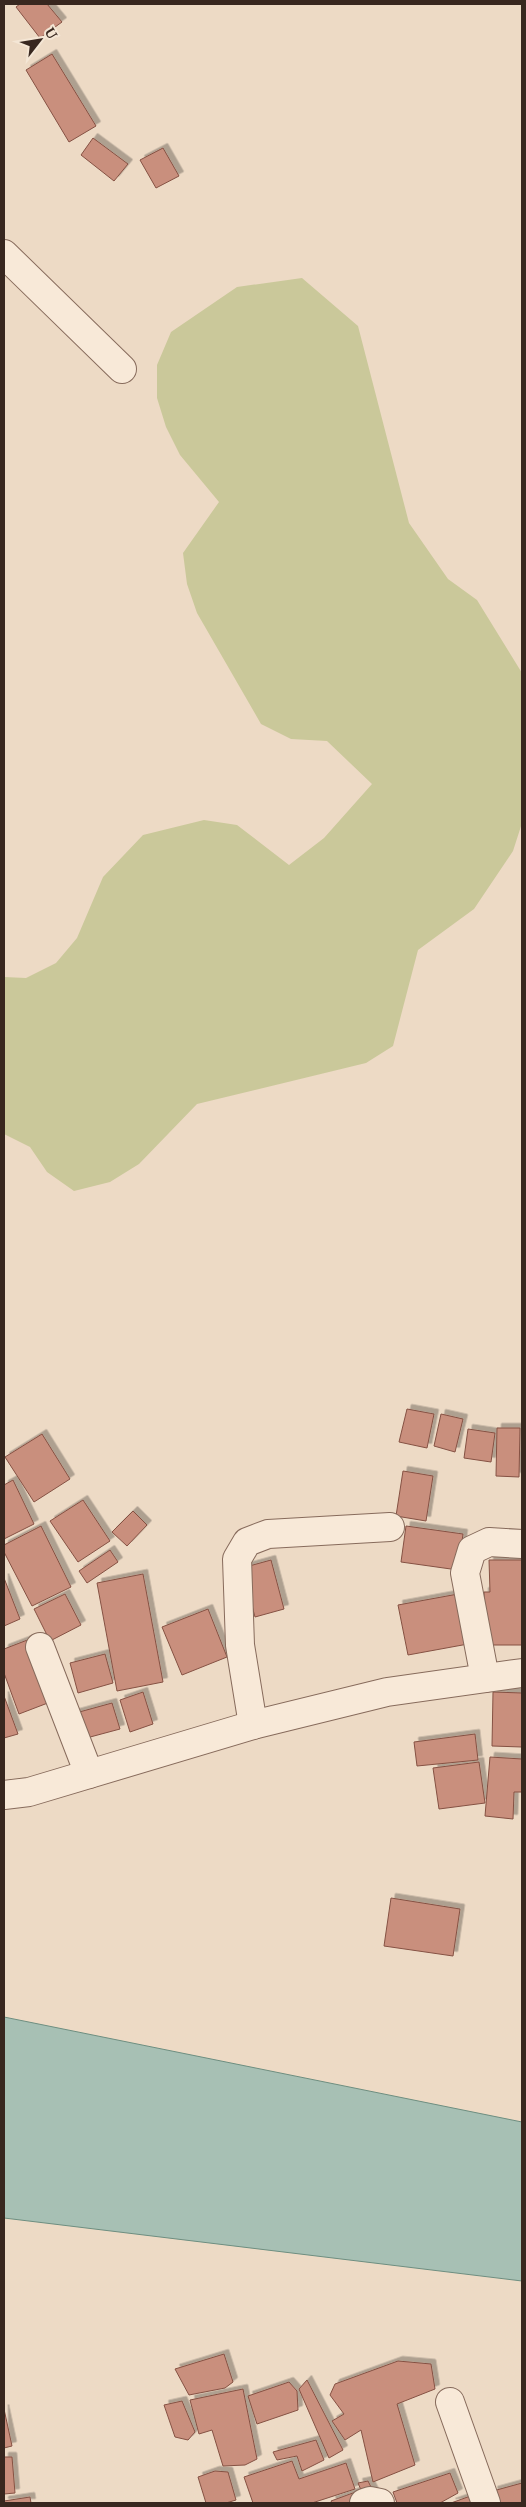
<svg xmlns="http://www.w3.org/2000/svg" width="526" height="2507" viewBox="0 0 526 2507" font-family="'PT Serif',serif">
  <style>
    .green { fill: #cac89a }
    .water { fill: #a7c0b4; stroke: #6e8e80 }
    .building { fill: #c98f7d; stroke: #855143; filter: url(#shadow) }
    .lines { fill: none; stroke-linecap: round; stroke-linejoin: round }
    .minor-casing { stroke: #876b5c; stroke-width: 30 }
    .minor { stroke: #f8e9d8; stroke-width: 28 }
  </style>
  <defs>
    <filter id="shadow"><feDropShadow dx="4.5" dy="-4.5" stdDeviation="0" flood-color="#0004"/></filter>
  </defs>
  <rect width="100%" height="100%" fill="#eddac5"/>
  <!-- green -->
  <polygon class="green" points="302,278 358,326 409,523 448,579 477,600 522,673 522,823 513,851 474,909 418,950 393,1046 366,1063 197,1104 139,1164 110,1182 74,1191 47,1172 30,1147 4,1134 4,977 26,978 56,963 77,938 103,877 143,835 204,820 237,825 289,865 324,838 372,784 327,741 291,739 261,724 197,613 187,584 183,553 219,502 180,455 166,427 157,398 157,365 171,332 237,287"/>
  <!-- water -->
  <polygon class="water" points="4,2017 522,2122 522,2281 4,2218"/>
  <!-- building -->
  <g class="building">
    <polygon points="20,4 47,4 62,22 40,38 16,7"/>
    <polygon points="52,54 96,126 69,142 26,70"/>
    <polygon points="93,138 128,164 114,181 81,155"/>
    <polygon points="163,148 179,176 156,188 140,160"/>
    <polygon points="407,1409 434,1414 427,1448 399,1442"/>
    <polygon points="441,1414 463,1419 455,1452 434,1446"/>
    <polygon points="497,1428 520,1428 519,1477 496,1476"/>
    <polygon points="468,1429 495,1433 491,1462 464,1458"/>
    <polygon points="42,1434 70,1479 34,1502 5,1457"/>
    <polygon points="403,1471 433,1476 426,1521 396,1516"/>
    <polygon points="13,1480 34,1524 4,1539 4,1485"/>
    <polygon points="83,1500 110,1541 78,1562 50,1521"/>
    <polygon points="133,1511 147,1525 127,1546 112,1532"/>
    <polygon points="41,1526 71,1587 32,1606 4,1552 4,1545"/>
    <polygon points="406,1526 463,1534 458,1570 401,1562"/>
    <polygon points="110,1550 118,1562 87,1583 79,1571"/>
    <polygon points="271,1560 284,1609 255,1617 242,1568"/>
    <polygon points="489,1560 522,1560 522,1645 484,1645 484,1592 490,1592"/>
    <polygon points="143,1574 163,1682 117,1691 97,1583"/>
    <polygon points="4,1578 20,1619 4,1626"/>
    <polygon points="65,1594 81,1625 50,1641 34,1609"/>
    <polygon points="458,1594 468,1644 408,1655 398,1605"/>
    <polygon points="208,1609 227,1657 182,1675 162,1627"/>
    <polygon points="30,1639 53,1701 19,1714 4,1673 4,1649"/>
    <polygon points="105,1654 113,1683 78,1693 70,1663"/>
    <polygon points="143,1692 153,1724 130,1732 120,1700"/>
    <polygon points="493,1692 522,1693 522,1747 492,1746"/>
    <polygon points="4,1696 18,1734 4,1738"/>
    <polygon points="112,1703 120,1729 79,1740 72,1714"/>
    <polygon points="475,1734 478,1760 417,1766 414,1742"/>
    <polygon points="490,1757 522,1759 522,1792 514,1792 513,1819 485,1816"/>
    <polygon points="479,1762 485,1803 439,1809 433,1768"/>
    <polygon points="391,1898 460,1909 453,1956 384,1946"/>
    <polygon points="224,2354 233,2382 225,2388 189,2395 175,2369"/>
    <polygon points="398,2361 431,2364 435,2389 397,2404 415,2465 373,2482 361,2430 345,2440 332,2421 344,2414 330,2395 335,2384"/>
    <polygon points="307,2380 343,2450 329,2458 299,2389"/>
    <polygon points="289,2382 297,2391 298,2410 257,2424 248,2396"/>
    <polygon points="243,2389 257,2459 245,2465 223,2466 212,2430 199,2434 190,2400"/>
    <polygon points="182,2401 195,2432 188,2440 175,2437 164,2405"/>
    <polygon points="4,2409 12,2446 4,2448"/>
    <polygon points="316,2440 324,2460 302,2471 297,2456 277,2460 273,2452"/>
    <polygon points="4,2457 12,2457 15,2493 4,2494"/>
    <polygon points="292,2461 299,2479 346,2463 355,2489 312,2503 253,2503 244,2477"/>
    <polygon points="215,2471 228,2472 236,2500 226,2503 206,2503 198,2477"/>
    <polygon points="450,2473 458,2493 440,2503 397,2503 393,2492"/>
    <polygon points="368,2481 374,2493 349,2503 332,2503 331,2501 361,2490 358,2483"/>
    <polygon points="522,2483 522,2503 497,2503 493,2491"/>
    <polygon points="476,2494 479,2503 451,2503"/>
    <polygon points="30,2497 31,2503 4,2503 4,2501"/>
  </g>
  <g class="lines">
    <defs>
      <g id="minor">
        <polyline points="4,254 122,369"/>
        <polyline points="40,1647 89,1774"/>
        <polyline points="485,1678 465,1573 472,1550 489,1542 522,1544"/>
        <polyline points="253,1725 240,1645 237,1559 247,1542 268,1534 390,1527"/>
        <polyline points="4,1795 29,1792 253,1725 387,1692 522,1673"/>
        <polyline points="450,2402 486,2503"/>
        <polyline points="364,2503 370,2501 380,2503"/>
      </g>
    </defs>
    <!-- minor casing -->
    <use href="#minor" class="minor-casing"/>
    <!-- minor -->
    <use href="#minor" class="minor"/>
  </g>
  <!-- border -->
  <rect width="526" height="2507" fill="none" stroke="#38271f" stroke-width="10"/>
  <!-- north arrow -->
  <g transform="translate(40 40) rotate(59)" stroke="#f4e6d5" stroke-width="4" paint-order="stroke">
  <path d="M0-4L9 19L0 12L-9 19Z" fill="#38271f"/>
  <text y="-8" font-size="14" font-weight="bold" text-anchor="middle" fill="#38271f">U</text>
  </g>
</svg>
